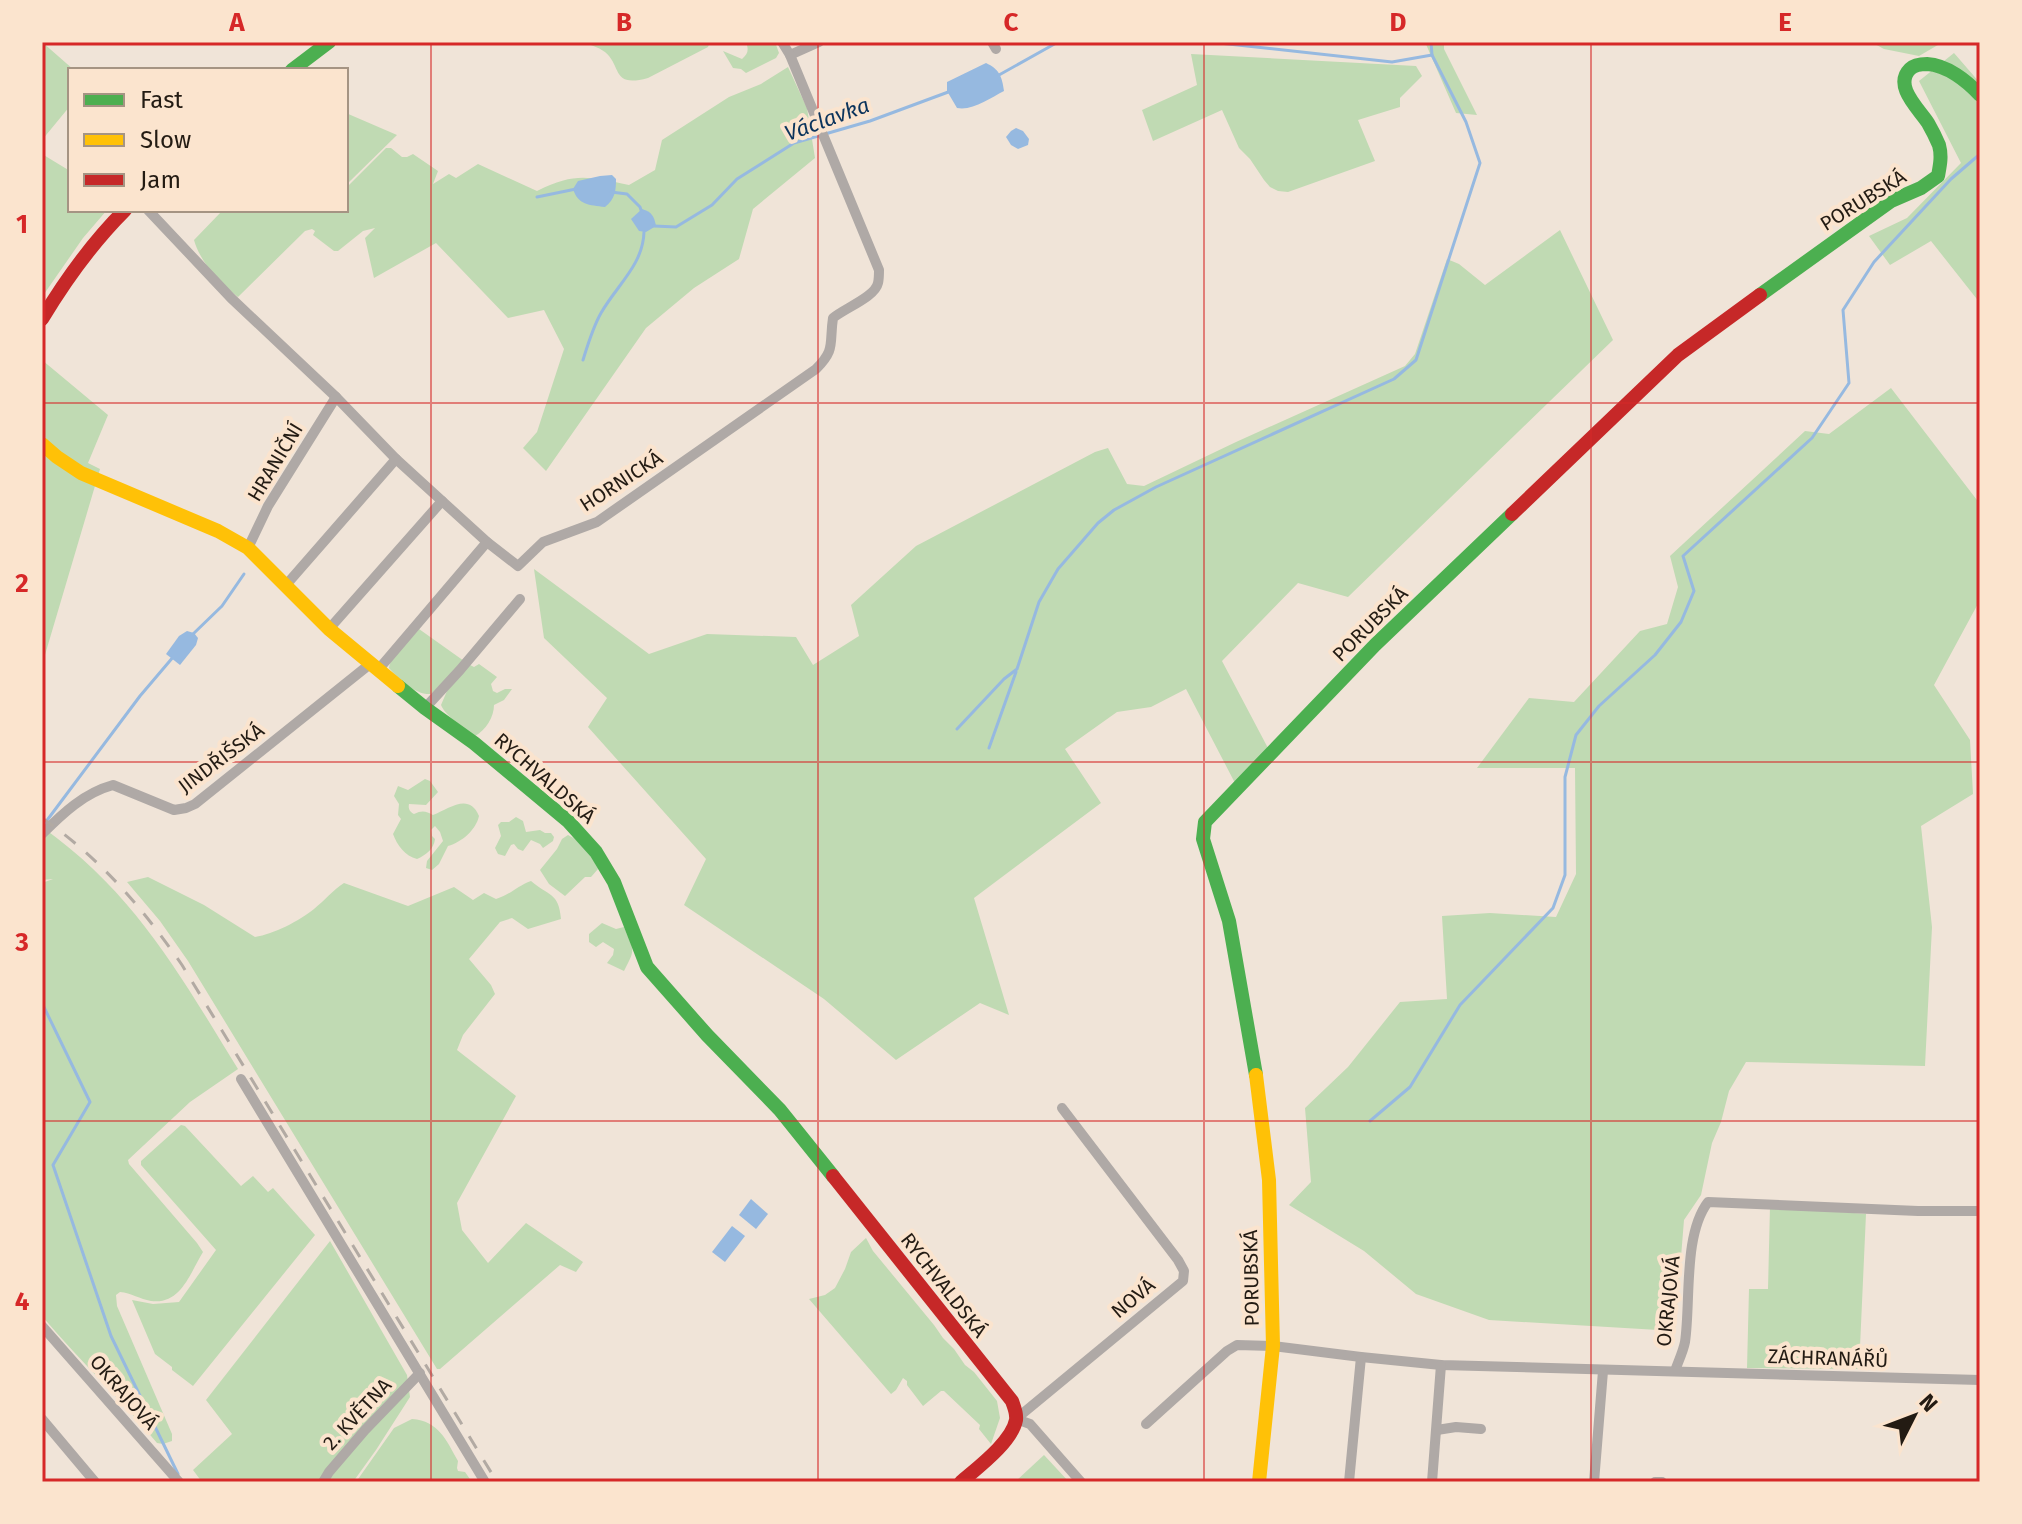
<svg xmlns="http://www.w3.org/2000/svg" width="2022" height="1524" viewBox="0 0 2022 1524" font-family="'Fira Sans',sans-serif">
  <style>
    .green { fill: #c0dab3 }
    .water { fill: #96b9e0 }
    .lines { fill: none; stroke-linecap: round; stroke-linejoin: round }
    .stream { stroke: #96b9e0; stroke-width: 3 }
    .street { stroke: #afa9a6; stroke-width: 10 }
    .fast { stroke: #4caf50; stroke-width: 14 }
    .slow { stroke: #ffc107; stroke-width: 14 }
    .jam { stroke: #c62828; stroke-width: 14 }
    .rail { stroke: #b2aaa3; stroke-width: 3; stroke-dasharray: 14 14; stroke-linecap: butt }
    .grid { fill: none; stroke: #d62828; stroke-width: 2; stroke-opacity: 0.55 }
    .labels { text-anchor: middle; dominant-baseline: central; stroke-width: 8; stroke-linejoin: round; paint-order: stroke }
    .street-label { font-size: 20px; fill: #231b13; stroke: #fbe4ce }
    .water-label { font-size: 22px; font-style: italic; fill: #0c345c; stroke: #fbe4ce }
    .neatline { fill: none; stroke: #d62828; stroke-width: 3 }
    .grid-label { font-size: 26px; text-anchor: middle; font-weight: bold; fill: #d62828 }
  </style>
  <rect width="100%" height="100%" fill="#f0e4d8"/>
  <!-- green -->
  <g class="green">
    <polygon points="42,42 74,70 70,70 70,106 42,140"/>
    <path d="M581,42H710L708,47L648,78C611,88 622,66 605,52C598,47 589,44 581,42Z"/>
    <path d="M746,42H759L765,45L770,42H775L779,53L776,58L746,73L741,69L733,68L723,51L742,59C748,54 749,50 746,42Z"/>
    <polygon points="1425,42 1444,42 1444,49 1477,115 1456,113"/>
    <polygon points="1871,42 1943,42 1919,56 1884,49"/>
    <polygon points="1954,53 1980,83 1980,303 1931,241 1890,265 1869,236 1907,218 1961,163 1919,81"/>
    <polygon points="1191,54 1416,66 1422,76 1400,98 1400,107 1358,120 1375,161 1288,192 1278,191 1270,187 1264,180 1250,159 1239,148 1222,110 1153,141 1142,110 1197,85"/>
    <path d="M788,67L807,108L815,158L753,209L739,259L694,288L646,328L546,471L523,448L537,432L564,349L544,310L508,318L436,243L374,278L365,238L375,228L363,231L338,251H334L313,235L315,231L312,229L305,231L238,297C220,283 200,262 194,240L221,212V210H346V188L386,148H391L402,157H407L413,154L438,171L433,184L449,174L456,178L478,164L537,191C576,172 588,177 629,185L655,170L662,140L729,97L761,84Z"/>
    <polygon points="346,113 397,135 346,185"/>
    <polygon points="42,154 70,171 70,210 107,210 83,238 42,297"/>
    <polygon points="1560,230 1613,340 1348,597 1298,583 1222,661 1269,750 1235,783 1186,689 1151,707 1117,712 1065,749 1101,803 974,898 1009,1015 980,1003 896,1060 824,999 684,905 706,859 588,727 607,698 544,638 534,569 649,654 707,634 796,637 813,665 859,636 851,605 916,546 1095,452 1108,448 1127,484 1144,486 1236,442 1405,366 1415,354 1447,259 1459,264 1485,285"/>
    <polygon points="42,360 108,415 88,463 100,469 42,665"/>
    <polygon points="1891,388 1980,504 1980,600 1934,685 1970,740 1973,794 1921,826 1932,927 1925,1066 1746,1062 1729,1091 1721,1122 1712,1143 1701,1195 1684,1220 1675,1331 1489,1320 1416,1294 1364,1251 1289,1205 1311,1182 1305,1108 1348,1067 1400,1002 1447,999 1442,916 1490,913 1556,917 1576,874 1575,768 1477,768 1529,698 1574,702 1640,631 1667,624 1678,587 1670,556 1805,431 1829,434"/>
    <path d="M419,629L464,661L431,694C415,695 400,680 389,668C391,654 410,641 419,629Z"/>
    <path d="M479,664L497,677L491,684L493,691L497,693L505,689H512L504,700L494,705C494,717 486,730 475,736C465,728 446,717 441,705L447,691L470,665L474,667Z"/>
    <path d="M425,779L430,781L438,792L426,805L409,804C408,809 410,812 414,814C422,810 426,811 433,815C449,809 469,792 479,816C476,830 462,842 448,846L439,864L432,870L426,868L427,861L443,841L440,832L435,826L431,830L432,836L435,839C434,849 426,855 417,859C405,856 397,845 393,834L401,819L398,815L399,804L394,796L398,786L408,790Z"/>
    <polygon points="516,817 523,821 526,832 540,830 545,833 551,833 554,837 553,841 543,848 540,844 531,840 523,851 518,849 514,844 511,845 505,856 498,854 495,848 501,836 498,825 501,822 509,822"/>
    <path d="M42,827C135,893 180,975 238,1069L190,1102L128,1160L129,1164L197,1243L203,1252C190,1273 181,1305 151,1301C140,1299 131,1293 120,1292L116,1295L117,1306L172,1434V1441L163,1444L157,1443C121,1399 79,1360 42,1316V883L53,879L42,880Z"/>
    <path d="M568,835C582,842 591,854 598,869L591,877H585L565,896L549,884L540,870L557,849L562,839Z"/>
    <path d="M148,877L204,905L255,937C274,934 299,921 314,909C325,900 333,890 344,883L408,906L454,887L473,900L484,893L496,899C510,895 517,886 531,881C548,896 559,892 561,919L528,929L512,918L500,922L469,959L491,985L495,994L463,1035L457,1050L516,1096L457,1203L462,1230L488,1263L526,1223L583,1262L576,1272L560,1265L440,1369H437L188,961L160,921L127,882Z"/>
    <path d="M602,923L616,929L624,927C634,952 636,948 624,971L607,963L613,955L614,949L603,942L596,947L589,942V934Z"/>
    <polygon points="181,1125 185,1126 241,1186 253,1176 268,1192 273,1188 315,1235 193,1386 172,1370 172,1367 155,1354 132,1300 153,1304 179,1302 216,1250 141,1165 141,1161"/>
    <polygon points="1770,1206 1866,1214 1859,1369 1747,1368 1749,1289 1768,1289"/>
    <polygon points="866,1238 873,1251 934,1325 943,1338 954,1349 965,1365 974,1372 997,1401 1000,1418 991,1444 979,1429 980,1425 944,1391 941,1391 923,1406 907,1385 907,1381 903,1378 896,1390 891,1394 809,1299 825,1295 835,1288 845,1269 851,1252"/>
    <polygon points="330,1241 407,1375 410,1397 376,1450 353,1482 202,1482 193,1470 232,1434 206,1400"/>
    <path d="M412,1419C439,1421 446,1440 458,1461L457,1468L458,1471L465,1472L472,1482H356L394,1428Z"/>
    <polygon points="1044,1455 1069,1482 1016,1482 1016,1481"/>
  </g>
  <!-- water -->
  <g class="water">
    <path d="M986,63C999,69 1002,76 1004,91C990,98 973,111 957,108L947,91V82Z"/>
    <polygon points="1016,128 1023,131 1029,139 1028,145 1018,149 1011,145 1006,137 1011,131"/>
    <path d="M612,175L616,179C616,191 615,199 605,207C589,205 578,205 573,189L578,181L600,176Z"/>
    <path d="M642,209C652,212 654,216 656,226L646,232L639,231L631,219Z"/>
    <polygon points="187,631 194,633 198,638 196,645 180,665 166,654 179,636"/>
    <polygon points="751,1199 768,1214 756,1229 739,1215"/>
    <polygon points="732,1226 745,1236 725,1262 712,1252"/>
  </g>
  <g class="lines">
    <!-- stream -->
    <g class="stream">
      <polyline points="1210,42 1392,62 1432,55 1431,42"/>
      <polyline points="999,75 1058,42"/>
      <polyline points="611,192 627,194 640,207 642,213"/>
      <polyline points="537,197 576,189"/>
      <polyline points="654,226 676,227 712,205 737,179 794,143 870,121 951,91"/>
      <path d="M583,360C588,344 593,327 601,313C617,285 643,265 644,232"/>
      <polyline points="192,635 222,606 244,574"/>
      <polyline points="957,729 1004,679 1017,669 1039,602 1058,569 1098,523 1114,510 1156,487 1394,379 1416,360 1480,163 1466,122 1432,55"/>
      <polyline points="989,748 1016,672"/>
      <polyline points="42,827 140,696 174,656"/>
      <polyline points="42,1003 90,1102 53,1165 111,1336 178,1474"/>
      <polyline points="1370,1121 1410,1087 1460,1005 1553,908 1565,875 1565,777 1576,735 1599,706 1655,655 1681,622 1694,591 1683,556 1812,438 1849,383 1843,310 1874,262 1951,179 1980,154"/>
    </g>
    <!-- street -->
    <g class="street">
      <polyline points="992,42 996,49"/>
      <polyline points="790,55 819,42"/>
      <path d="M148,210L231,298L336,397L396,459L487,542L518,566L543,542L597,522L816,369C836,349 829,344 833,318C845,308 875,297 878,283C879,279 879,274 879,270L790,55L782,42"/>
      <polyline points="248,548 268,506 336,397"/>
      <polyline points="286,585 396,459"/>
      <polyline points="329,629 442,501"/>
      <polyline points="378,670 487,542"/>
      <polyline points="425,708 460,670 520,599"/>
      <path d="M42,834C63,813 84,793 113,785L174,810L186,808L195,804L370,664"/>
      <polyline points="241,1079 485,1482"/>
      <polyline points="1062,1108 1178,1260 1184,1271 1183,1281 1016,1419 1030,1424 1081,1482"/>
      <polyline points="42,1326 179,1482"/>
      <path d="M1675,1371C1678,1362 1683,1352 1685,1342C1691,1301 1683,1235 1708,1202L1918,1211H1980"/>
      <polyline points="42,1419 95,1482"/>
      <polyline points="1146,1424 1227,1351 1237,1345 1273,1346 1361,1357 1441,1365 1980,1380"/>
      <polyline points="1437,1430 1456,1427 1481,1429"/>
      <polyline points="323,1482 329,1472 365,1430 420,1373"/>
      <polyline points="1349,1482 1361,1357"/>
      <polyline points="1432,1482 1441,1365"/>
      <polyline points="1594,1482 1603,1371"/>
      <polyline points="1655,1482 1662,1482"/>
    </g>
    <!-- fast -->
    <g class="fast">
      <polyline points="292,70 329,42"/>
      <path d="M1760,295L1891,201L1921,188L1938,176C1940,165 1942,156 1939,145C1936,138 1932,130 1928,123C1919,109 1893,86 1910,69C1914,65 1921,64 1927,64C1947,65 1967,81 1980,95"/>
      <polyline points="398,686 425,708 474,743 568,821 596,852 614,882 647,967 707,1035 780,1110 833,1176"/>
      <polyline points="1256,1075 1229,921 1203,839 1205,822 1375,645 1512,514"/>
    </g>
    <!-- slow -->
    <g class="slow">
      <polyline points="42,444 57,457 81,473 218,531 248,548 329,629 398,686"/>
      <polyline points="1256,1075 1269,1180 1273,1346 1259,1482"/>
    </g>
    <!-- jam -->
    <g class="jam">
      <path d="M42,319C66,279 92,243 125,210"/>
      <polyline points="1512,514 1678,355 1760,295"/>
      <path d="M833,1176L1012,1401C1014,1407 1017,1413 1016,1420C1012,1442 977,1468 961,1482"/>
    </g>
    <!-- rail -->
    <path class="rail" d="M42,818C101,859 141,906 182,965L497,1482"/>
  </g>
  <!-- grid -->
  <path class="grid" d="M431,42V1482M818,42V1482M1204,42V1482M1591,42V1482M42,403H1980M42,762H1980M42,1121H1980"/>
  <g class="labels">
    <!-- street labels -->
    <g class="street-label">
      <text transform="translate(1863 200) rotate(-32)">PORUBSKÁ</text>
      <text transform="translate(275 462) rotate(-59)">HRANIČNÍ</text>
      <text transform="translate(621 481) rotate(-33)">HORNICKÁ</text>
      <text transform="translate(1370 624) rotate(-45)">PORUBSKÁ</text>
      <text transform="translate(221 758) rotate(-37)">JINDŘIŠSKÁ</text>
      <text transform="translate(545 778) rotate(41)">RYCHVALDSKÁ</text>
      <text transform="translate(1251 1278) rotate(-91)">PORUBSKÁ</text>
      <text transform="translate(944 1285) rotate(52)">RYCHVALDSKÁ</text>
      <text transform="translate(1133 1298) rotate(-40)">NOVÁ</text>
      <text transform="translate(1668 1301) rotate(-84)">OKRAJOVÁ</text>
      <text transform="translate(1828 1358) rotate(2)">ZÁCHRANÁŘŮ</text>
      <text transform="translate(124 1392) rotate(49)">OKRAJOVÁ</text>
      <text transform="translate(357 1414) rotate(-47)">2. KVĚTNA</text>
    </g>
    <!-- water labels -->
    <g class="water-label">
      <text transform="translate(827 119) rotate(-20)">Václavka</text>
    </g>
  </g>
  <!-- border -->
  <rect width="2022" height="1524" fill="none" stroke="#fbe4ce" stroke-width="88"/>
  <!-- legend -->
  <rect x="68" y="68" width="280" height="144" fill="#fbe4ce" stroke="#a59483" stroke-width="2"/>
  <rect x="84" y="94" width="40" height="12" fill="#4caf50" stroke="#a59483" stroke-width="2"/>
  <text x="140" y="108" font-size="24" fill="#231b13">Fast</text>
  <rect x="84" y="134" width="40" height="12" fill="#ffc107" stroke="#a59483" stroke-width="2"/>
  <text x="140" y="148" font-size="24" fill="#231b13">Slow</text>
  <rect x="84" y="174" width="40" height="12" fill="#c62828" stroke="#a59483" stroke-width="2"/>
  <text x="140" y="188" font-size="24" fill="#231b13">Jam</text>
  <!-- north arrow -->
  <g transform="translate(1914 1416) rotate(48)" stroke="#fbe4ce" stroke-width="6" paint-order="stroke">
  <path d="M0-6L14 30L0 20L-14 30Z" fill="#231b13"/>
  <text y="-12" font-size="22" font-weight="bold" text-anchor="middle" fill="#231b13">N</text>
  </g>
  <rect x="44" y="44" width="1934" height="1436" class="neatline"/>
  <g class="grid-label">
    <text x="237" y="31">A</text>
    <text x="624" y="31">B</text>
    <text x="1011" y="31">C</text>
    <text x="1398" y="31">D</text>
    <text x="1785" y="31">E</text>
    <text x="22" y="233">1</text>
    <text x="22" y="592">2</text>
    <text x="22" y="951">3</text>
    <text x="22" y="1310">4</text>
  </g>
</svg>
